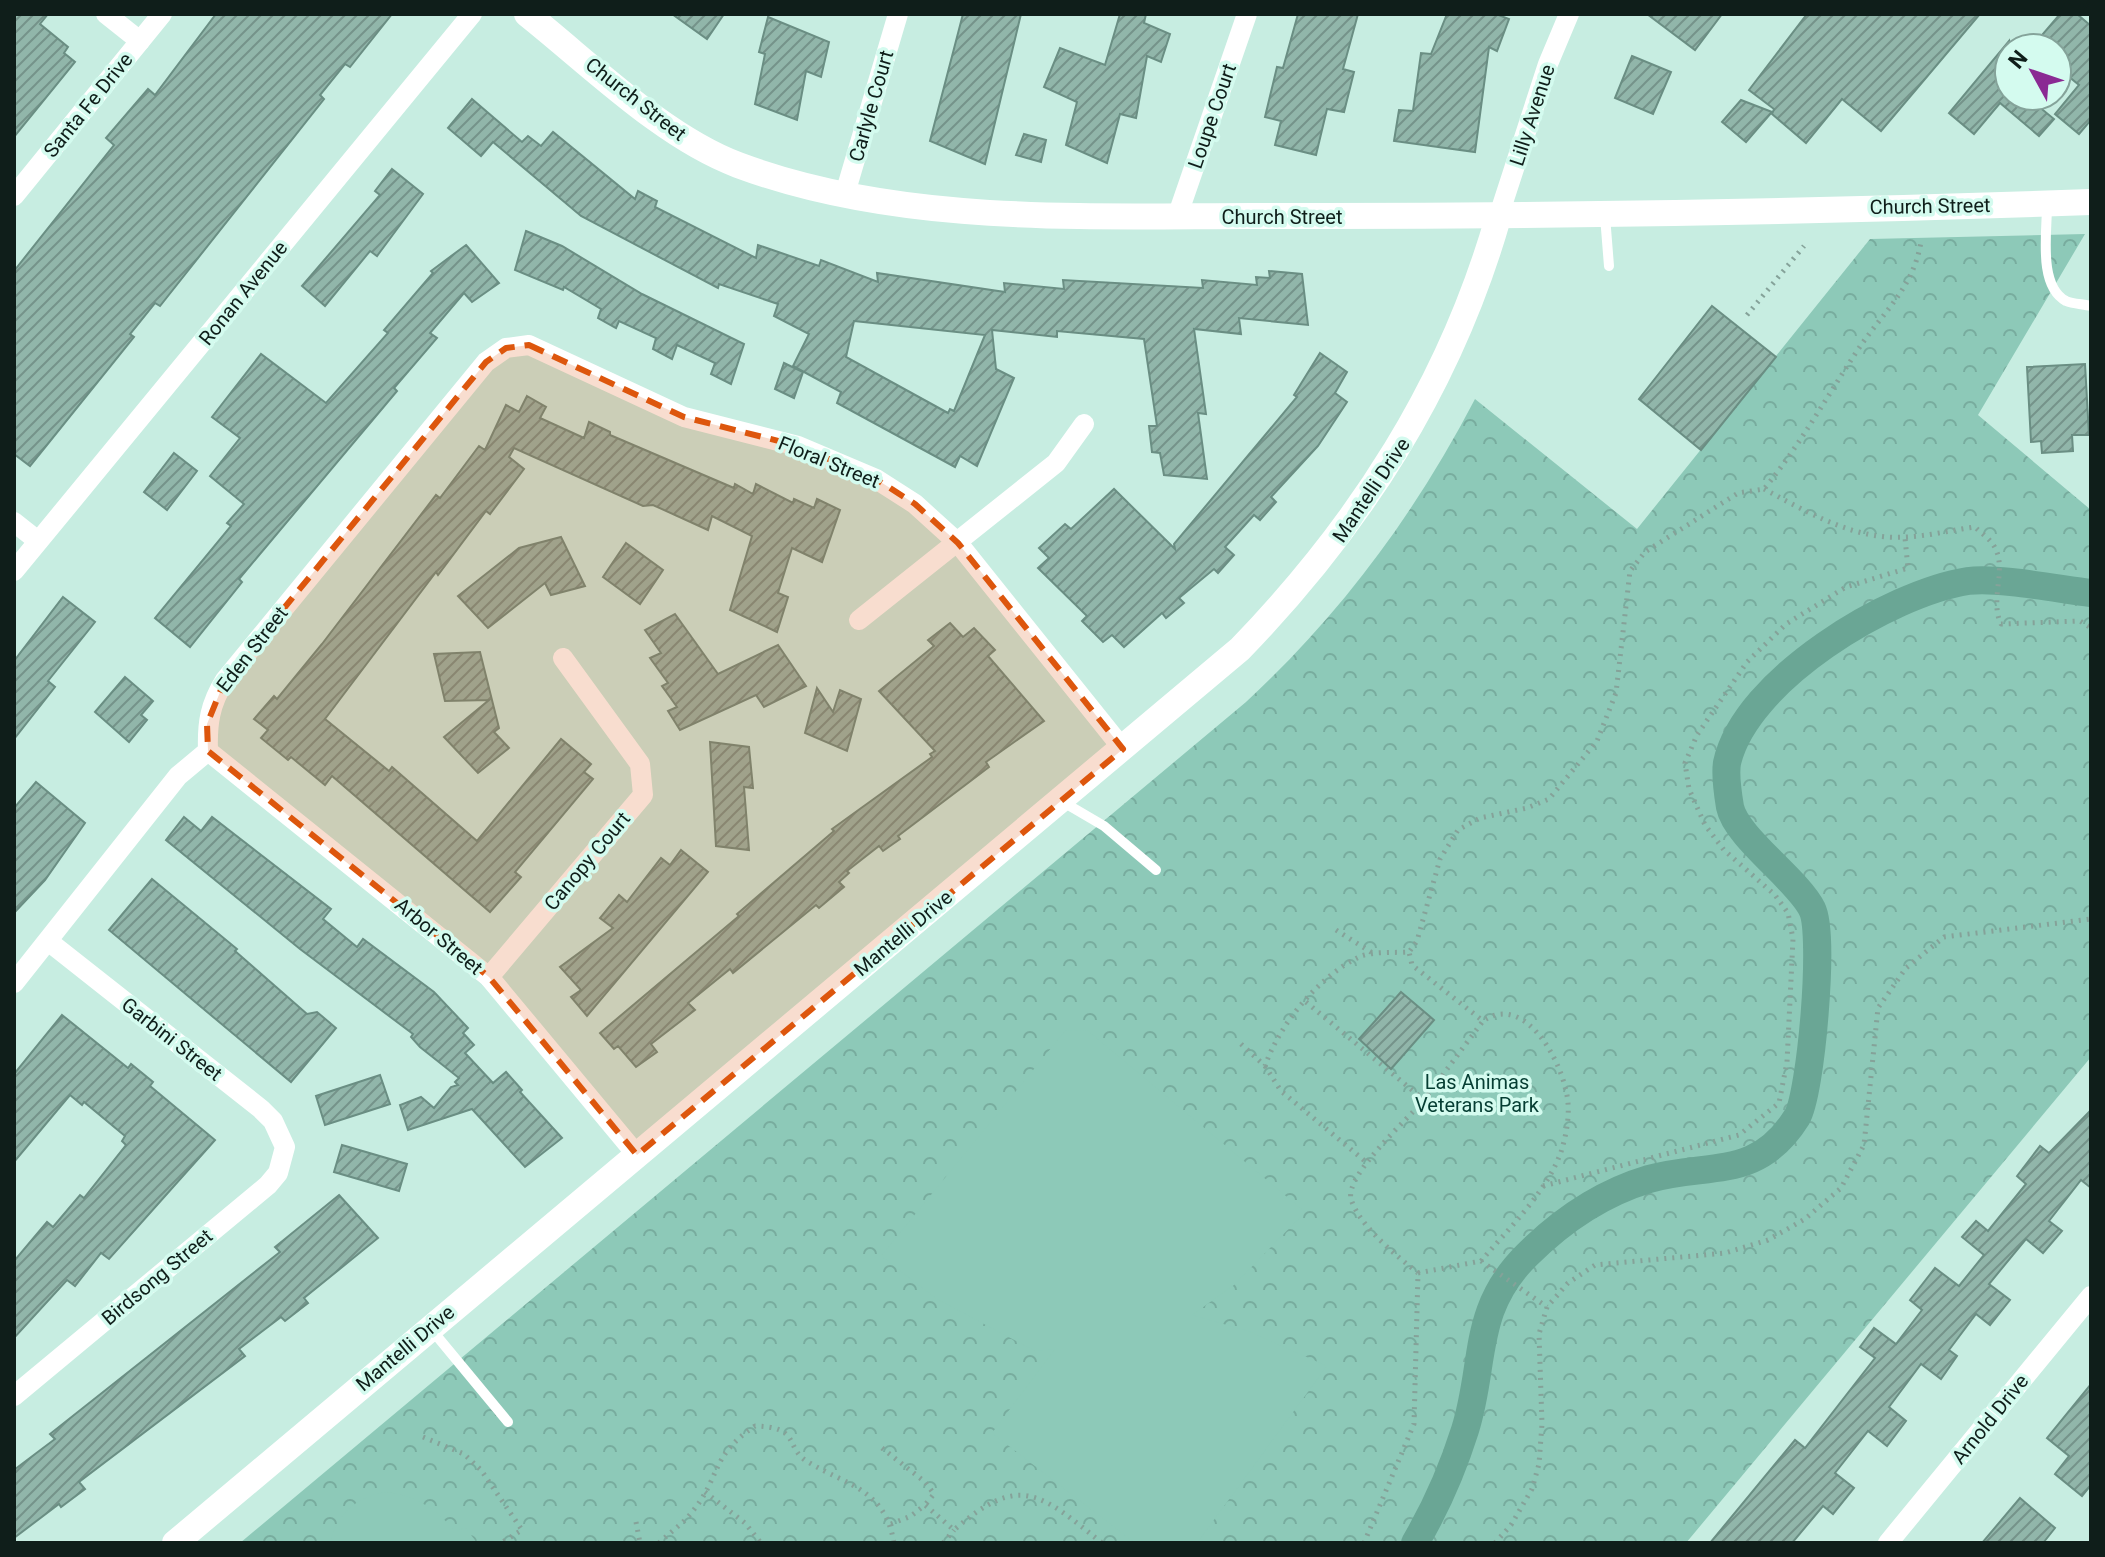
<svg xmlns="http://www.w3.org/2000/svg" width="2105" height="1557" viewBox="0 0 2105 1557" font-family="Roboto,sans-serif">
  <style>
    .park { fill: url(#park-crowns) }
    .pitch { fill: #8dc9b8 }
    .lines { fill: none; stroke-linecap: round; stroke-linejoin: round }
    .canal { stroke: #6aa695; stroke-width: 28 }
    .building { fill: url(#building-hatch); stroke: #6a8e83; stroke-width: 2; fill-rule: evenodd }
    .path { stroke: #85a299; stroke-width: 5; stroke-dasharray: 2 6; stroke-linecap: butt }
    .service { stroke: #fff; stroke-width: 10 }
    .minor { stroke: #fff; stroke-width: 20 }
    .tertiary { stroke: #fff; stroke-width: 26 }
    .marked { fill: #dd560d; fill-opacity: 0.2; stroke: #dd560d; stroke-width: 6; stroke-dasharray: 16 10; stroke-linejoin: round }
    .labels { text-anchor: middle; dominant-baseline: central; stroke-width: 7; stroke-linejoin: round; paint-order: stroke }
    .street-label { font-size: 20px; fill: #0f1e1a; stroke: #d4fbef }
    .park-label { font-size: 20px; fill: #053d32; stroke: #d4fbef }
  </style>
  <defs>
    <pattern id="park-crowns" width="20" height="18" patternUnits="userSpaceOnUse" patternTransform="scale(2)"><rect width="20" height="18" fill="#8dc9b8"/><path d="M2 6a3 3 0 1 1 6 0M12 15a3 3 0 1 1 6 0" fill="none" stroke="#78ac9e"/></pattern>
    <pattern id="building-hatch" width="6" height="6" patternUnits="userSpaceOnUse" patternTransform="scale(2)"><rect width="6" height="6" fill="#91b6aa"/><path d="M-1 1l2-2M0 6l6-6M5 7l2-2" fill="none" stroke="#75938a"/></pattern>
  </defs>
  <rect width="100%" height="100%" fill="#c7ede1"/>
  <!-- park -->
  <path class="park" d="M2085,234L1978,415L2091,510V1057L1686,1543H240L1246,702C1341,614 1415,514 1475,399L1637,529L1870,239Z"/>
  <!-- pitch -->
  <g class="pitch">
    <polygon points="1087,1030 1305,1212 1234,1285 1192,1315 1248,1331 1327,1366 1197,1543 1135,1543 992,1433 1055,1349 1035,1351 937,1299 881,1256 1065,1031"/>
    <path d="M385,1492C416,1495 436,1509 456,1532L465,1527L477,1543H330C338,1513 355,1498 385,1492Z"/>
  </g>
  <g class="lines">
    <!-- canal -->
    <path class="canal" d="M1415,1543C1435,1509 1453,1468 1465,1430C1486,1364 1471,1310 1527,1255C1561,1221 1602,1193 1649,1179C1710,1162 1757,1181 1797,1117C1811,1094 1825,934 1812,909C1798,880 1736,837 1730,807C1728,795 1725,775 1727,763C1745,680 1890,593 1968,581C1998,577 2058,589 2091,593"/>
  </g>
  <!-- building -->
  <g class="building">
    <polygon points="14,14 48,14 40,24 68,47 64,53 75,62 14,137"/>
    <polygon points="216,14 392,14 350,67 345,64 320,95 324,99 160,306 155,303 130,334 134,337 30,466 14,454 14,271 114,145 106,138 148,89 155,95"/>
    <polygon points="672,14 724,14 707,39"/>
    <polygon points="963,14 1021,14 985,164 930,141"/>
    <polygon points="1120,14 1146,14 1144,23 1170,34 1161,62 1147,56 1136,118 1120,114 1107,163 1066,145 1077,102 1044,87 1060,48 1105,65"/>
    <polygon points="1298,14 1358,14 1343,69 1354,72 1344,112 1327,109 1316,155 1275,145 1281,121 1265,117 1277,67 1283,68"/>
    <polygon points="1447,14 1496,14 1509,19 1497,51 1489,47 1475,152 1394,141 1399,110 1413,111 1421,53 1431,54"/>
    <polygon points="1647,14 1722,14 1695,50"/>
    <polygon points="1807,14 1980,14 1881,131 1842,99 1806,143 1772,114 1774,109 1749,90"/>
    <polygon points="2060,14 2077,14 2091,26 2091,120 2079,134 2055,114 2079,85 2057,67 2057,48 2031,48"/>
    <polygon points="768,17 829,42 821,77 806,71 797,120 755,104 765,54 759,52"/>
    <polygon points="2009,41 2009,96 2026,96 2054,119 2039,136 2000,103 1974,134 1949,113"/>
    <polygon points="1632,56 1671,72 1653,114 1615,98"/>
    <path d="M472,99L522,142L528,136L541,146L553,132L635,199L638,191L657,201L655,207L756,258L758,245L819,266L821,260L878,282L877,273L1005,292L1004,283L1064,289L1063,280L1203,288L1202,280L1257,285L1256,277L1270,278L1269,271L1302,274L1308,325L1239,318L1241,334L1194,329L1206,414L1198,413L1207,479L1164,475L1160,453L1152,452L1149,426H1157L1144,339L1057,331V337L992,330L996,369L1014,378L977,466L960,456L955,467L837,403L841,392L793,366L809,334L774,316L778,304L719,284L718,288L581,216L493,142L481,156L448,128ZM854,321L985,335L954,411L950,409L948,413L846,357Z"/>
    <polygon points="1741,100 1772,112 1746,142 1722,122"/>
    <polygon points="1024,134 1046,140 1041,162 1016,155"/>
    <polygon points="392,169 423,194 377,256 370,251 325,306 302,286 380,195 375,191"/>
    <polygon points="526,231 562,246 642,294 744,344 731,384 711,374 715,363 677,345 672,359 653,349 656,338 619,321 616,328 598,318 601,309 564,287 563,290 515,270"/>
    <polygon points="466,245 499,283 472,302 464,293 430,333 437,338 394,388 397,391 239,579 242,582 190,647 155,618 231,526 227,523 244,504 210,476 240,438 212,417 261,354 326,403 388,333 384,330 433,273 431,271"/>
    <polygon points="1712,306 1776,357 1701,450 1639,399"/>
    <polygon points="1320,353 1347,372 1335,393 1347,402 1318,446 1271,497 1276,502 1260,520 1254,515 1225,547 1234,555 1218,573 1214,569 1179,598 1184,603 1166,618 1162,613 1124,647 1112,635 1103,642 1082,621 1087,616 1038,568 1049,558 1039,548 1065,524 1071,529 1114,489 1175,549 1174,544 1297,397 1294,395"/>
    <polygon points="784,363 803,372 794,398 775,389"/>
    <polygon points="2085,364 2089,435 2072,435 2073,451 2042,453 2041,441 2031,442 2027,367"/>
    <polygon points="527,396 546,407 540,418 584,438 589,422 610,432 610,435 734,488 735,484 753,494 756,484 793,503 794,499 814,508 817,499 840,510 822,562 792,548 778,593 788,597 777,632 730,610 752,536 712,516 708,530 653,505 643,506 514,448 509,457 524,469 490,514 486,511 438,575 436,572 325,719 389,771 392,767 477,841 561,739 591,764 584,772 593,779 515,872 521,877 490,912 332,776 325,785 291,757 288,760 261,738 268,730 254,719 274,696 277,699 322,644 436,495 440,498 479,446 485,450 506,405 519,412"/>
    <polygon points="174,453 197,471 167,510 144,492"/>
    <polygon points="561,537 585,586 551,595 545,583 488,628 458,596 519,548"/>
    <polygon points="626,543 663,570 640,604 603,577"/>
    <polygon points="63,597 95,622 48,681 55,687 14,739 14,661"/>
    <polygon points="675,614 718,674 778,645 806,686 764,707 756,695 680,730 668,711 677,707 662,686 668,683 650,658 661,653 645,630"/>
    <polygon points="950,623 963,637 974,628 995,650 988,656 1044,721 986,762 989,767 898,836 900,839 883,851 879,846 847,871 849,873 839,882 844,887 819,908 816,905 733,973 730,969 688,1003 695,1010 651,1044 657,1052 636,1067 618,1046 614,1049 600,1033 739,916 737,914 834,831 832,829 932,757 930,754 935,751 879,691 934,646 928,640"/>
    <polygon points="480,652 499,728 494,732 509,748 478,773 444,737 489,700 445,701 434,654"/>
    <polygon points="125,677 153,701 141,715 147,720 129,742 95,712"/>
    <polygon points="817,688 833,712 840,690 861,699 847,751 805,733"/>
    <polygon points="710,742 749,747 753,788 744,787 749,850 716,846"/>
    <polygon points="36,782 85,823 45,880 14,913 14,808"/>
    <polygon points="184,817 201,831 212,817 331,909 323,919 357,947 363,939 434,992 468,1028 463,1033 474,1045 465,1053 493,1083 506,1072 522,1090 520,1092 562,1138 525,1167 472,1109 408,1130 400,1105 421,1097 434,1108 451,1087 458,1085 455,1082 459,1078 420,1047 411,1037 413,1034 300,949 166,840"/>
    <polygon points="681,850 708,872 587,1016 571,997 581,990 560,967 613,928 600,918 619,895 627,902 661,858 670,865"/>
    <polygon points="152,879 237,949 235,951 307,1014 317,1012 336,1028 291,1082 109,930"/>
    <polygon points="1401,992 1434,1020 1391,1069 1359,1039"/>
    <polygon points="62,1015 128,1068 131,1064 153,1082 150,1086 215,1140 109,1259 101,1253 75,1286 67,1280 14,1338 14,1261 47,1222 53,1227 80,1195 84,1198 126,1145 122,1141 125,1136 84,1102 82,1105 70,1095 14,1162 14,1074"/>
    <polygon points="380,1075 390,1104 325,1125 316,1096"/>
    <polygon points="2091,1110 2091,1188 2081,1180 2049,1221 2062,1231 2043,1253 2026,1239 1989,1284 2010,1300 1990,1325 1976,1314 1949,1350 1957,1356 1941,1379 1921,1364 1889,1407 1906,1421 1887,1446 1868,1431 1835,1473 1854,1488 1833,1514 1823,1506 1792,1543 1710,1543 1795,1440 1805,1448 1875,1358 1860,1347 1874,1328 1896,1344 1922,1310 1910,1300 1935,1268 1959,1286 1984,1255 1962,1237 1976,1221 1988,1231 2026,1184 2017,1176 2040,1146 2049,1153"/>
    <polygon points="342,1145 407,1164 399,1191 334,1172"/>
    <polygon points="339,1195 378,1238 304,1298 308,1303 285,1321 281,1317 239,1349 245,1356 79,1482 85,1489 61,1507 59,1504 14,1538 14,1470 55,1439 50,1434 280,1252 275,1247"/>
    <polygon points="2091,1384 2091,1485 2082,1496 2055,1474 2069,1456 2047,1438"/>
    <polygon points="2020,1498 2055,1528 2043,1543 1982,1543"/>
  </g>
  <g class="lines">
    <!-- path -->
    <g class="path">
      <polyline points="1747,315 1804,246"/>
      <path d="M1764,489C1807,512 1856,541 1906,537C1929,536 1952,530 1975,527C1981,533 1990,539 1994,546C2008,569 1989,599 2001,624L2080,621L2091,628"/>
      <polyline points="1336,930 1374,954"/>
      <polyline points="1306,1002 1424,1100 1483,1021 1412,965 1409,952"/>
      <path d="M1241,1044L1265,1066C1279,1025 1319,976 1359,957C1372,951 1394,953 1409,952L1417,941L1440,859L1458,830L1480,818L1527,808L1549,799L1597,741L1616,693L1630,571L1645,552L1738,493L1764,489C1800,445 1826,398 1857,351C1882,313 1913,289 1921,242"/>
      <polyline points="1265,1066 1281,1091 1366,1162"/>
      <polyline points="1543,1186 1739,1135 1779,1103 1787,1062 1793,939 1788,913 1775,895 1724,850 1705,825 1689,789 1685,763 1697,735 1747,662 1786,624 1846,587 1908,568 1905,538"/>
      <path d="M1481,1261C1509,1228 1546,1193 1561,1152C1567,1133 1571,1110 1566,1091C1559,1056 1523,993 1483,1021"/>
      <polyline points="1418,1273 1481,1261 1547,1307"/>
      <polyline points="423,1437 464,1454 481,1470 522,1530 501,1543"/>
      <polyline points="882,1448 925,1482 934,1494 925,1505"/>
      <polyline points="705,1492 745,1523 761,1543"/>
      <polyline points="636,1522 640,1543"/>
      <path d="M891,1524L911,1516L925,1505L954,1530C1020,1472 1041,1494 1102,1543"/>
      <path d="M659,1543C669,1533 683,1524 692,1512C721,1477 710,1456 755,1426C802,1427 784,1448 808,1462C848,1486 885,1489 894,1543"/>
      <polyline points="943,1543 954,1530"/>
      <path d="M1364,1543L1414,1424L1418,1273C1397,1256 1359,1226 1351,1199C1345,1175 1408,1119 1424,1100"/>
      <polyline points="1495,1543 1511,1525 1532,1489 1539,1464 1542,1424 1539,1334 1547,1307 1568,1283 1595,1265 1725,1253 1768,1240 1805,1219 1841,1188 1864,1145 1878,1008 1906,968 1944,937 2091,919"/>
    </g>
    <!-- service -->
    <g class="service">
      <path d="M2047,206C2047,232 2038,286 2066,301C2073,304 2084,304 2091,306"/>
      <polyline points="1605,216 1609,266"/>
      <polyline points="1063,802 1104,826 1156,870"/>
      <polyline points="431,1329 508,1422"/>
    </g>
    <!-- minor -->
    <g class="minor">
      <polyline points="106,14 140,41"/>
      <polyline points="14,196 162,14"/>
      <polyline points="844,197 898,14"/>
      <polyline points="1177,217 1247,14"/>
      <polyline points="1498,218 1548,64 1569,14"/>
      <polyline points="14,522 38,541"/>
      <polyline points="14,571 472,14"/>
      <polyline points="859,620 1056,463 1084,424"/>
      <polyline points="208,751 489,977 637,1155"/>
      <polyline points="489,977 643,795 640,764 563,658"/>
      <path d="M14,983L178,776L208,751C207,723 210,704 225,680L486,362L506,348L529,345L684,417L798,446L876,479L915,504L958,543L1123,749"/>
      <polyline points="14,1396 268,1185 278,1173 285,1147 273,1121 261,1109 48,941"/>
      <polyline points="1888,1543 2091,1296"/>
    </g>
    <!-- tertiary -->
    <g class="tertiary">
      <path d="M527,14C590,64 663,137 738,165C899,225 1084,216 1253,216C1533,217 1812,212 2091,202"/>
      <path d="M175,1543L1240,649C1360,525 1450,385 1498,218"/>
    </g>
  </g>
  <!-- marked area -->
  <path class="marked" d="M529,345L684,417L798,446L876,479L915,504L958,543L1123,749L637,1155L489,977L208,751L207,724L225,680L486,362L506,348Z"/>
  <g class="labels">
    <!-- street labels -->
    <g class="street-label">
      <text transform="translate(636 99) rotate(38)">Church Street</text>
      <text transform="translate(88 105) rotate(-51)">Santa Fe Drive</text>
      <text transform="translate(871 106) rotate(-74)">Carlyle Court</text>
      <text transform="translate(1532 115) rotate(-72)">Lilly Avenue</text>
      <text transform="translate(1212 116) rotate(-71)">Loupe Court</text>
      <text transform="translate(1930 206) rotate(-1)">Church Street</text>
      <text x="1282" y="217">Church Street</text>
      <text transform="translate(243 293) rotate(-51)">Ronan Avenue</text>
      <text transform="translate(829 462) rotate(22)">Floral Street</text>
      <text transform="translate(1371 490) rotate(-56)">Mantelli Drive</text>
      <text transform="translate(252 649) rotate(-52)">Eden Street</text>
      <text transform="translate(587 861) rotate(-50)">Canopy Court</text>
      <text transform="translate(903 933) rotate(-40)">Mantelli Drive</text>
      <text transform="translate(439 936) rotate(40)">Arbor Street</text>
      <text transform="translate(172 1039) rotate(38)">Garbini Street</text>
      <text transform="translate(157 1277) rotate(-40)">Birdsong Street</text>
      <text transform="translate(405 1348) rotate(-40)">Mantelli Drive</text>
      <text transform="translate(1990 1419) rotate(-51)">Arnold Drive</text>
    </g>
    <!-- park labels -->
    <g class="park-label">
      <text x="1477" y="1082">Las Animas<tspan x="1477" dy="23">Veterans Park</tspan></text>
    </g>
  </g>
  <!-- border -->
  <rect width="2105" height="1557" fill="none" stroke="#0f1e1a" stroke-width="32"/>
  <!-- north arrow -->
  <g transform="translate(2033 72) rotate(310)"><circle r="38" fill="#d4fbef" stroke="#85a39a" stroke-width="2"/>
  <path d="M0-6L14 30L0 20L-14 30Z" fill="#8a2a93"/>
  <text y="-12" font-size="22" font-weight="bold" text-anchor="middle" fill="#0f1e1a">N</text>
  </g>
</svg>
